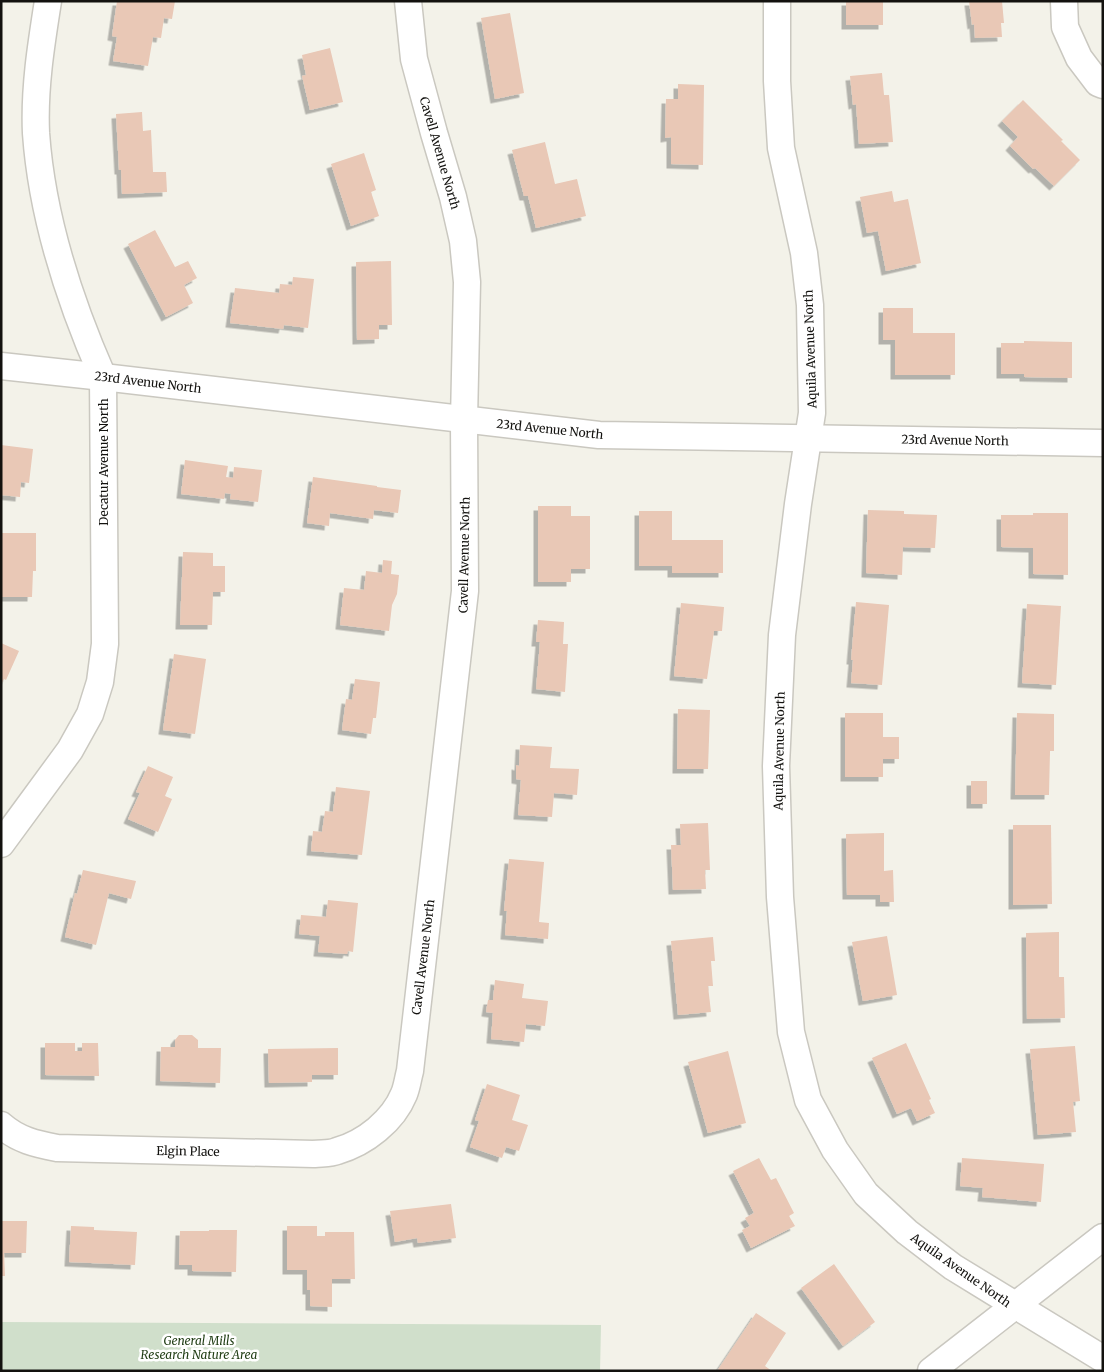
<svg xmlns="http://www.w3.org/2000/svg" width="1104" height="1372" viewBox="0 0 1104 1372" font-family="Merriweather,serif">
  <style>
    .green { fill: #d0dfcb }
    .building { fill: #e9c8b6; filter: url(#shadow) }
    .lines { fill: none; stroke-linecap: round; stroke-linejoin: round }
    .minor-casing { stroke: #cac8c0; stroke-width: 29 }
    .minor { stroke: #fff; stroke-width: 26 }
    .labels { text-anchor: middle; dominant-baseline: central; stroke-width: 5; stroke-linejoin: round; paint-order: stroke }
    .street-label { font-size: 12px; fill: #13120f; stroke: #fff }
    .park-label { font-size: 12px; font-style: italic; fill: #1e3b12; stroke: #fff }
  </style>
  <defs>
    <filter id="shadow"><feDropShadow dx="-4.5" dy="4.5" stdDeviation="0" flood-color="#0004"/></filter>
  </defs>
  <rect width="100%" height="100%" fill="#f3f2e9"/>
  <!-- green -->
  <polygon class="green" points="1,1322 601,1325 600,1371 1,1371"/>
  <!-- building -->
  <g class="building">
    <polygon points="117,1 175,1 172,19 164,18 161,38 153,37 148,66 113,61 117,37 112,36"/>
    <rect x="846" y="1" width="37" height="24"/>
    <polygon points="969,1 1002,1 1004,23 1001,23 1002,37 975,38 974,24 972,25"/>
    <polygon points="510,13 524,93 495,99 481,18"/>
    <polygon points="330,48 343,102 310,110 302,76 306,75 302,55"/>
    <polygon points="882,73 884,95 889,95 893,142 859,144 856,104 853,105 850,76"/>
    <polygon points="678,84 704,85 703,165 671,164 671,137 665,138 666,99 678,99"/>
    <polygon points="1023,100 1063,140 1061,141 1080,160 1054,186 1035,168 1033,169 1010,146 1018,137 1002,121"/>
    <polygon points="142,112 143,131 151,130 153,172 166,172 167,192 122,194 121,170 119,170 116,114"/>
    <polygon points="545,142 555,184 577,179 586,216 536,228 528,196 524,196 512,150"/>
    <polygon points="364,153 376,190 371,192 379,216 351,226 331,164"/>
    <polygon points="892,191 894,202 908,199 921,263 886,271 878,231 867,233 860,197"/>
    <polygon points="155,230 175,267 188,261 197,278 184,285 193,303 166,317 128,244"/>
    <polygon points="391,261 392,325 379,325 379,339 357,340 356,262"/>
    <polygon points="293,277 314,279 308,328 284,325 283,329 230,323 235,288 279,293 280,284 292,285"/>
    <polygon points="883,308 913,308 913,333 955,333 955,375 895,375 895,340 883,340"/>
    <polygon points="1024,341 1072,342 1072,378 1024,377 1024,374 1001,374 1001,343 1024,343"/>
    <polygon points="1,445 33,449 29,483 21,482 20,497 1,495"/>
    <polygon points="185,460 228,466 226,477 233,478 234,467 262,470 258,502 230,499 231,494 225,493 224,499 181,494"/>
    <polygon points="313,477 377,486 377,487 401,490 398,513 374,510 373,519 330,513 329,526 307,523"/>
    <polygon points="538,506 571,506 571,516 590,516 590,569 571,569 571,582 538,582"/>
    <polygon points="868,510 904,511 904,514 937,515 935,548 903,547 902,575 866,573"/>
    <polygon points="639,511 672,511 672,540 723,540 723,573 672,573 672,566 639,566"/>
    <polygon points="1033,513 1068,513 1068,575 1033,574 1033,548 1001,547 1001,515 1033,515"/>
    <polygon points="1,533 36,533 36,571 33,571 32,597 1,597"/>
    <polygon points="183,552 213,553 213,566 225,566 225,592 213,592 212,625 180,625"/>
    <polygon points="383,560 392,561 391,574 399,575 397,594 392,605 389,631 340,625 344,588 364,590 366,571 382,573"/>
    <polygon points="856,602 889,605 882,685 851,683 853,660 851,660"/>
    <polygon points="681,603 724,607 722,631 714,631 707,679 674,676"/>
    <polygon points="1027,604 1061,606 1056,685 1022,683"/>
    <polygon points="538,620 564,622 563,644 568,644 565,692 536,689 540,642 536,642"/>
    <polygon points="1,643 19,651 6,680 4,679 1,684"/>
    <polygon points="174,654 206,659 195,734 163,730"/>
    <polygon points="355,679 380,682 376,718 373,718 371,734 342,730 346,699 352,700"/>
    <polygon points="678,709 710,710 708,769 677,769"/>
    <polygon points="845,713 883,713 883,737 899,737 899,759 883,759 883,777 845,777"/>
    <polygon points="1017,713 1054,714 1054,751 1050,751 1049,795 1015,795"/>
    <polygon points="520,745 552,747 550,768 579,769 577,795 554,793 552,817 518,815 521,780 516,779 516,765 519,766"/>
    <polygon points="148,766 173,777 165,796 172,799 158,832 128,819 140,793 136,792"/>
    <rect x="971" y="781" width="16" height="23"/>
    <polygon points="336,787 370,791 362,855 311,851 313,831 322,832 325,811 333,812"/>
    <polygon points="708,823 710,870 705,870 706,889 673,890 671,845 681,845 680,824"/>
    <polygon points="1013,825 1051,825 1052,904 1013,905"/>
    <polygon points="884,833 884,871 893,870 894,902 880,902 880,895 847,895 846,834"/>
    <polygon points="509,859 544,862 539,922 549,923 548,939 505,935 507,911 504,911"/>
    <polygon points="83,870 136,881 131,899 109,893 96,945 65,937 75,893 77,894"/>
    <polygon points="328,900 358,903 353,952 348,951 347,954 318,952 320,936 299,934 301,915 326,917"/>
    <polygon points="1059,932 1059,977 1064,977 1065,1018 1027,1019 1026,933"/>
    <polygon points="887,936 897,995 863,1001 852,942"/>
    <polygon points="713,937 715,961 711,961 713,986 708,986 711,1012 678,1015 671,941"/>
    <polygon points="495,980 524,984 522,998 548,1001 545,1026 526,1024 524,1042 491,1039 493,1013 486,1012 488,1000 493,1000"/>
    <polygon points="179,1035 192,1035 198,1040 198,1048 221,1048 220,1083 160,1081 161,1047 175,1047 175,1040"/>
    <polygon points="45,1043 75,1043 75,1051 82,1051 82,1043 98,1043 99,1076 45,1075"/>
    <polygon points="906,1043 931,1099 929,1100 935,1113 917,1121 911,1108 897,1114 872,1058"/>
    <polygon points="1075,1046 1080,1101 1073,1102 1076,1132 1038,1135 1030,1049"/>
    <polygon points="338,1048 338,1075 312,1075 312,1082 269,1083 268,1049"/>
    <polygon points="728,1051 746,1123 708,1133 688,1062"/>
    <polygon points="487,1084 520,1095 512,1120 528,1125 519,1151 506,1147 502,1158 470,1147 479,1121 475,1120"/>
    <polygon points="759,1158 771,1180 776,1178 794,1213 789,1216 795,1226 751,1248 742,1230 750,1226 745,1218 754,1213 733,1171"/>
    <polygon points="962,1158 1044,1164 1041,1202 982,1197 983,1188 960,1186"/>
    <polygon points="451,1204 456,1238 418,1243 417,1238 395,1242 390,1211"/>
    <polygon points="1,1221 27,1221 26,1253 4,1253 5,1276 1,1276"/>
    <polygon points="71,1226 94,1227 94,1230 137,1232 135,1265 69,1262"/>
    <polygon points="287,1226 317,1226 317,1236 325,1236 325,1232 354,1232 355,1279 332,1279 332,1307 310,1306 310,1290 307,1290 307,1270 287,1270"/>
    <polygon points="209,1230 237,1230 236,1272 192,1271 192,1265 179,1265 180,1231 209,1231"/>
    <polygon points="834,1264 875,1322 843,1346 801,1288"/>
    <polygon points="756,1313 786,1333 765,1366 772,1371 717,1371"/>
  </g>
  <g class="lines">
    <defs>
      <g id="minor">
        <polyline points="777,1 777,81 781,148 804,253 810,305 812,413 798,504 782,635 776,766 780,897 791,1032 808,1100 835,1150 866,1194 907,1232 953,1267 1103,1359"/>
        <polyline points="1064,1 1065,27 1079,58 1098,83 1103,85"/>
        <polyline points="1,366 103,377 599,435 1103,443"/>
        <path d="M1,844L70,750L90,714L100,682L105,644L103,377C69,300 42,218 36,133C34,89 41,45 48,1"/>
        <path d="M1,1125C18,1140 36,1144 57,1148L314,1154C322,1153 330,1154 337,1151C365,1143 393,1121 404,1094C407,1087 408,1078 410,1071L465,591L464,420L467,282L463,241L453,197L434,133L414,59L408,1"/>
        <polyline points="931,1371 1103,1237"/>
      </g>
    </defs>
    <!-- minor casing -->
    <use href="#minor" class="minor-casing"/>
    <!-- minor -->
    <use href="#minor" class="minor"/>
  </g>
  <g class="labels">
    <!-- street labels -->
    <g class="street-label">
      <text transform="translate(440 153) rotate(74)">Cavell Avenue North</text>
      <text transform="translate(810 349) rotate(-92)">Aquila Avenue North</text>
      <text transform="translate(148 382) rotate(7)">23rd Avenue North</text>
      <text transform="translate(550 429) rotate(6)">23rd Avenue North</text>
      <text transform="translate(955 440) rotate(1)">23rd Avenue North</text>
      <text transform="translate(103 462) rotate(-90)">Decatur Avenue North</text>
      <text transform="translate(464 555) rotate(-89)">Cavell Avenue North</text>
      <text transform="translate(779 751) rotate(-89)">Aquila Avenue North</text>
      <text transform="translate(423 957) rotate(-83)">Cavell Avenue North</text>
      <text transform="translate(188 1151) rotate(1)">Elgin Place</text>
      <text transform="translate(961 1270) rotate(35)">Aquila Avenue North</text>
    </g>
    <!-- park labels -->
    <g class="park-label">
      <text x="199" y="1340">General Mills<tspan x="199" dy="14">Research Nature Area</tspan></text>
    </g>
  </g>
  <!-- border -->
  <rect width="1104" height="1372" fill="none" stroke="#13120f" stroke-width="5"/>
</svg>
